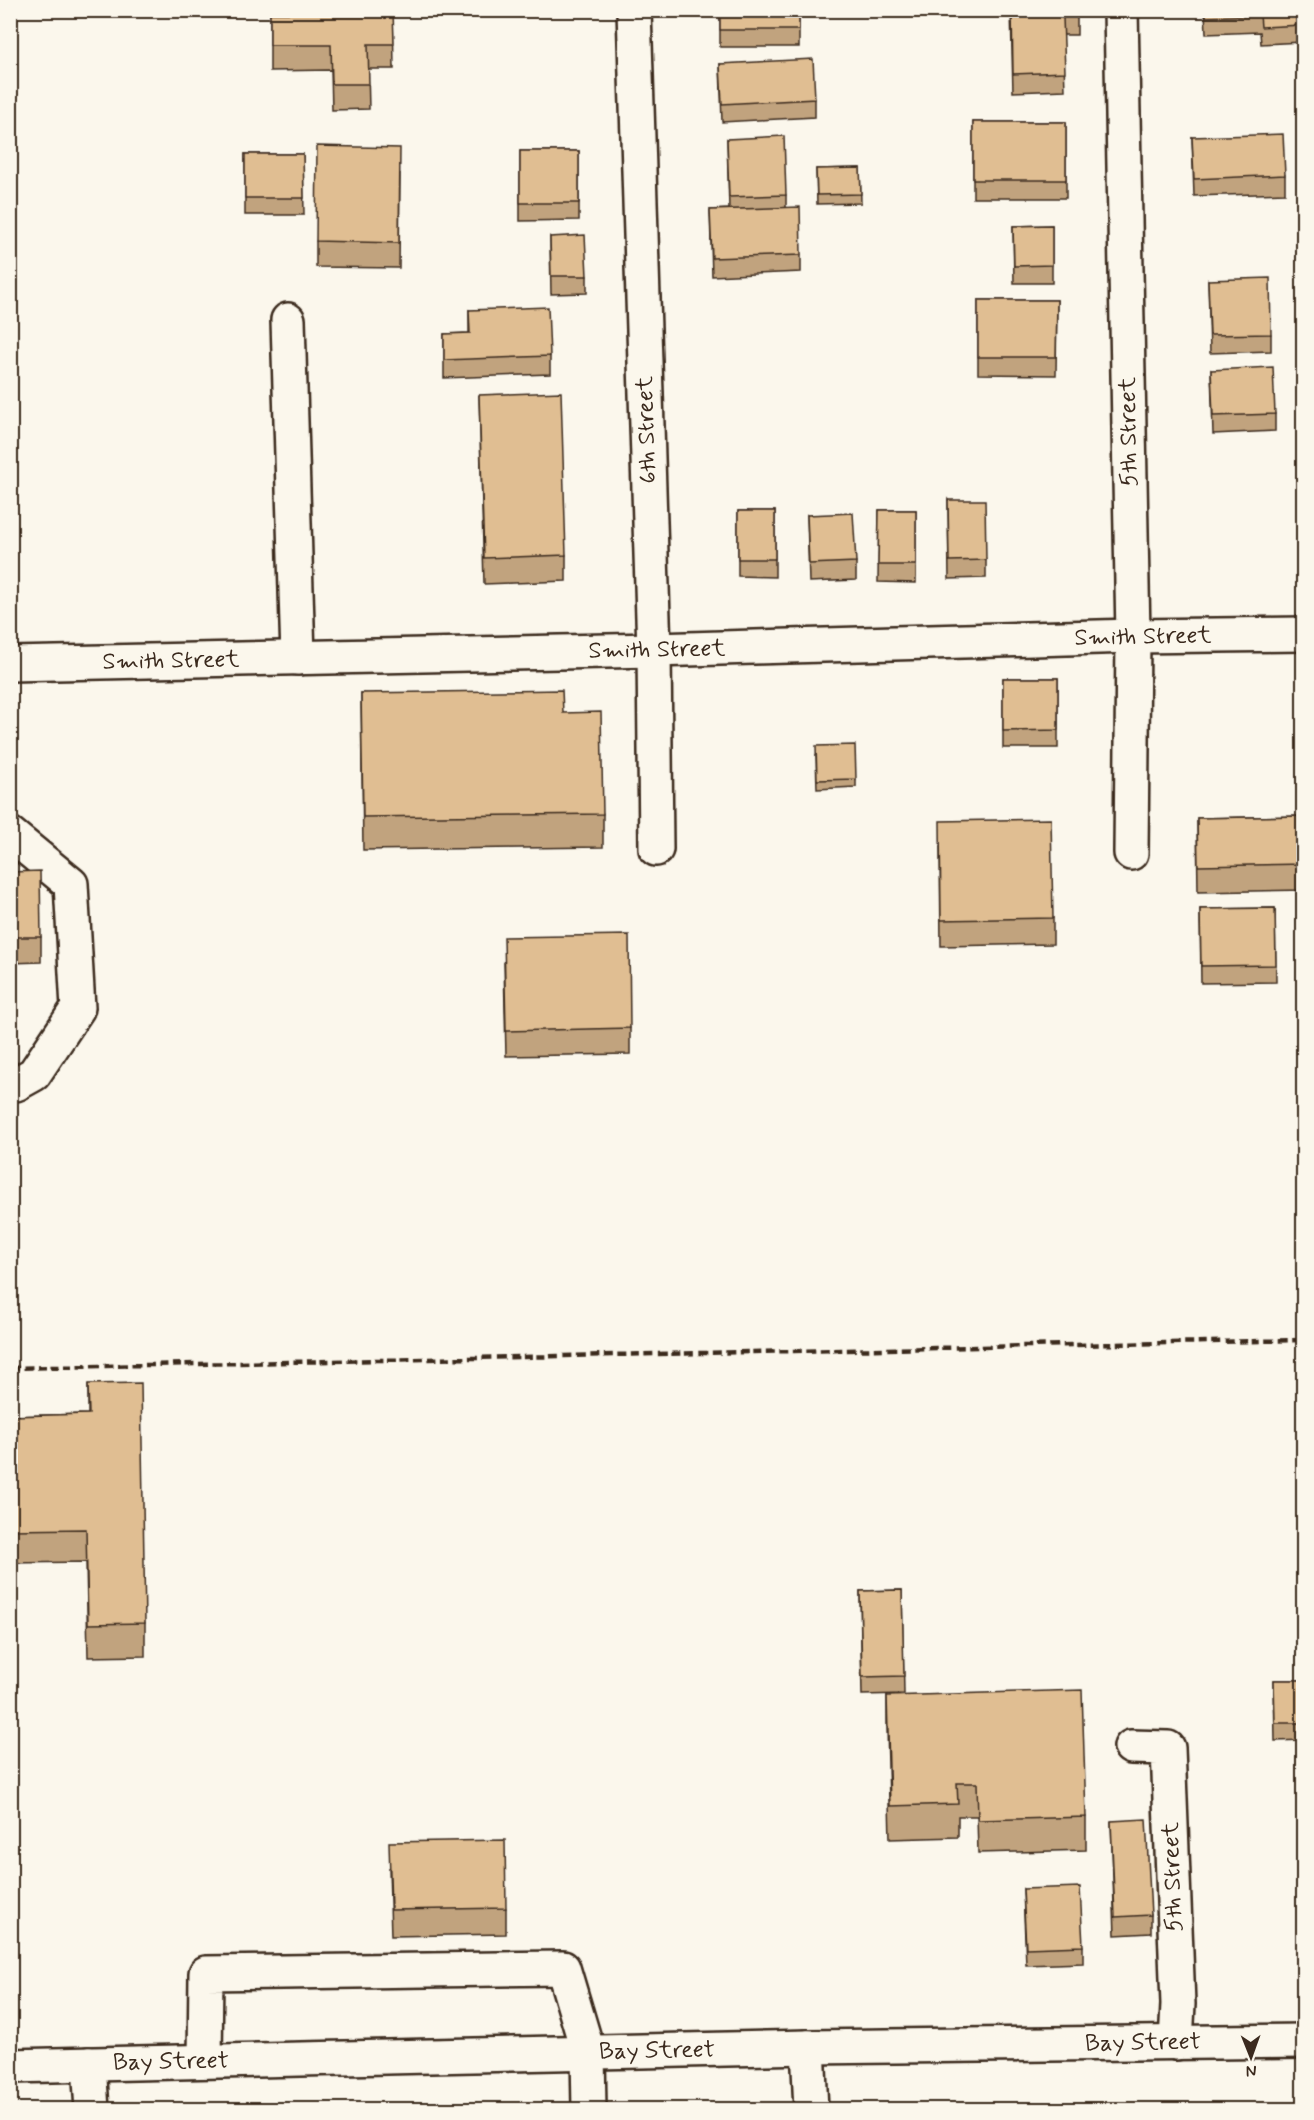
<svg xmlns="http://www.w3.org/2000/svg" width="1314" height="2120" viewBox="0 0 1314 2120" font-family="Mynerve,sans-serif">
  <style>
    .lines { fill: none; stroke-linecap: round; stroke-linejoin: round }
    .minor-casing { stroke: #3b2a1e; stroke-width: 38 }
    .minor { stroke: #fbf7ec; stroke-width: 33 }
    .rail { stroke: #3b2a1e; stroke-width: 4.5; stroke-dasharray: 9 4.5; stroke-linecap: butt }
    .wall { fill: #c1a37e; stroke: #3b2a1e; stroke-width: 1.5 }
    .building { fill: #e0be92; stroke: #3b2a1e; stroke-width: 1.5 }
    .labels { text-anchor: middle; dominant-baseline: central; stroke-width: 5; stroke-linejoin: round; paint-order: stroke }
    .street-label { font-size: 24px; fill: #3b2a1e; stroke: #fbf7ec }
  </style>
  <rect width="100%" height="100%" fill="#fbf7ec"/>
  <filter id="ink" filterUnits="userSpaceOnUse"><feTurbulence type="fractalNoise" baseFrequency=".0167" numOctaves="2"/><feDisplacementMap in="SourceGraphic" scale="12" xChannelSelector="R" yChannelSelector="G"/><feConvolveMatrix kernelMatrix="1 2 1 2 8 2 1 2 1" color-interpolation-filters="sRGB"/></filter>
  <g filter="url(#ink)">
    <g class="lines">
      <defs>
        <g id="minor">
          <polyline points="634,10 654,650 656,849"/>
          <polyline points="1121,10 1133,636 1131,853"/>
          <polyline points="288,320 298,658"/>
          <polyline points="10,664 654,650 1133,636 1304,634"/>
          <polyline points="10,834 71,884 78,1008 34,1074 16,1084 10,1084"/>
          <polyline points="1131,1747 1168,1748 1178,2004 1176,2043"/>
          <polyline points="808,2047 811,2110"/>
          <polyline points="205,2061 206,1973 563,1968 588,2052 589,2110"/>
          <polyline points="89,2064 92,2110"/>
          <polyline points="10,2066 808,2047 1304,2041"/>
        </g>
      </defs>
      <!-- minor casing -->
      <use href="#minor" class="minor-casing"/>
      <!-- minor -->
      <use href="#minor" class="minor"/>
      <!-- rail -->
      <polyline class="rail" points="10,1368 1304,1340"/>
    </g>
    <!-- wall -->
    <g class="wall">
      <polygon points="393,10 394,69 368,69 369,109 332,110 331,70 270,71 270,13"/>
      <rect x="720" y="10" width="79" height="37"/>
      <polygon points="1011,10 1077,10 1077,35 1063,35 1065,90 1013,92"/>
      <polygon points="1205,10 1301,10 1302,42 1261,44 1260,32 1206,34"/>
      <polygon points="720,64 815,99 815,117 722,122"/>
      <rect x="973" y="122" width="93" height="76"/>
      <polygon points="1192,137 1285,175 1285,193 1194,196"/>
      <polygon points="727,139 786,195 786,208 801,255 801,272 712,276 710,210 729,209"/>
      <polygon points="520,151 579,151 579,220 520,221"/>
      <polygon points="245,154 303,154 304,215 245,215"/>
      <polygon points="860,168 861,203 817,204 816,169"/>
      <polygon points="400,174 399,268 316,267 316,241"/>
      <polygon points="1052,225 1052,283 1014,283 1013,226"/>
      <polygon points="550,237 587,276 587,293 551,294"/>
      <polygon points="1208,280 1271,334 1271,351 1210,353"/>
      <polygon points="978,300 1057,300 1056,375 978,374"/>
      <polygon points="469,310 550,356 550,374 444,378 444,334 469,333"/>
      <polygon points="1211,370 1275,414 1275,431 1213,434"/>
      <polygon points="479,395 566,555 566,581 484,584"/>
      <polygon points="948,500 986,560 986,578 949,579"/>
      <polygon points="879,510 916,510 916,583 878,582"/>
      <polygon points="738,511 775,511 775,577 738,576"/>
      <polygon points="807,515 856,562 856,580 809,582"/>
      <rect x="1003" y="678" width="55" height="70"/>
      <polygon points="361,693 563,713 603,814 603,847 363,850"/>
      <polygon points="816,755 856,779 856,787 817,789"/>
      <polygon points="1304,816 1304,890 1198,892 1197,818"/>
      <polygon points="940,847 1053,918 1053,944 941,946"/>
      <polygon points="10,872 41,937 41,962 10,963"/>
      <polygon points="1275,908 1276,982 1201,983 1200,909"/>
      <polygon points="504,963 630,1028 630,1054 506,1056"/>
      <polygon points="88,1384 145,1623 145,1656 88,1657 86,1562 10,1563 10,1416 88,1414"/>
      <polygon points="902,1590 904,1694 862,1695 860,1591"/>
      <polygon points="1274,1680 1304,1680 1304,1740 1275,1741"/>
      <polygon points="887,1696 1086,1817 1086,1850 978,1853 977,1816 958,1816 958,1837 890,1839 887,1729"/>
      <polygon points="1111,1821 1151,1915 1151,1933 1115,1935"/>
      <polygon points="389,1868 506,1908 506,1934 391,1936"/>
      <polygon points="1023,1889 1083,1946 1083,1963 1026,1965"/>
    </g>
    <!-- building -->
    <g class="building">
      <polygon points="294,10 393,10 394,44 368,44 369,84 332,84 331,45 270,45 270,13 294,13"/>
      <rect x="720" y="10" width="79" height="20"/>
      <polygon points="1012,10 1077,10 1077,17 1063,17 1065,72 1013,74"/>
      <polygon points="1206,10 1301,10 1302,25 1261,27 1260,15 1206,17"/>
      <polygon points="813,59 815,99 722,104 720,64"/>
      <rect x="973" y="122" width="93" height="58"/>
      <polygon points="1283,134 1285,175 1194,179 1192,137"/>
      <polygon points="784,136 786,195 729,197 727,139"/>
      <polygon points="317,146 400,148 399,243 316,241"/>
      <rect x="520" y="151" width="59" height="52"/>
      <polygon points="245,154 303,154 304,198 245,198"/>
      <polygon points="860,168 861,194 817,195 816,169"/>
      <polygon points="800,207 801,255 712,258 710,210"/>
      <polygon points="1052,225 1052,265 1014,266 1013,226"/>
      <polygon points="585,235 587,276 551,276 550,237"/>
      <polygon points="1270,278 1271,334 1210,335 1208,280"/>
      <polygon points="978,300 1057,300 1056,357 978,357"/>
      <polygon points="548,307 550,356 444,360 444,334 470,333 469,310"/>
      <polygon points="1273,367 1275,414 1213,416 1211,370"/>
      <polygon points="561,392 566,555 484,558 479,395"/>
      <polygon points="948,500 985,500 986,560 949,561"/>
      <polygon points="879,510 916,510 916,565 878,565"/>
      <rect x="738" y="511" width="37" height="48"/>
      <polygon points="853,513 856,562 809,564 807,515"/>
      <polygon points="1003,678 1058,678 1058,730 1003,731"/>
      <polygon points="562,690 563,713 601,712 603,814 363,817 361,693"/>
      <polygon points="855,745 856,779 817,780 816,746"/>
      <polygon points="1304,816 1304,864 1198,866 1197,818"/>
      <polygon points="1051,819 1053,918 941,920 940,821"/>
      <polygon points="40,871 41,937 10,937 10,872"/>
      <polygon points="1275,908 1276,965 1201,966 1200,909"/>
      <polygon points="629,935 630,1028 506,1031 504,937"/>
      <polygon points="141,1383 145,1623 88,1624 86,1529 10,1530 10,1416 89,1414 88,1384"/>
      <polygon points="902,1590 904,1676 862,1677 860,1591"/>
      <polygon points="1274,1680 1304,1680 1304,1723 1275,1723"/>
      <polygon points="1082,1690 1086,1817 978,1820 977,1783 957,1783 958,1804 890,1806 887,1696"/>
      <polygon points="1146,1819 1151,1915 1115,1917 1111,1821"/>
      <polygon points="505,1840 506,1908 391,1910 389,1842"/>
      <polygon points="1080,1887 1083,1946 1026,1948 1023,1889"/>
    </g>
  </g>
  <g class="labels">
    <!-- street labels -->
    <g class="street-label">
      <text transform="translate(647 430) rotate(-92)">6th Street</text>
      <text transform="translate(1129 432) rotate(-91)">5th Street</text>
      <text transform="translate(1143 637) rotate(-1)">Smith Street</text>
      <text transform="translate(657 650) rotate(-1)">Smith Street</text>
      <text transform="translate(171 661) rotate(-1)">Smith Street</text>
      <text transform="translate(1173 1877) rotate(-92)">5th Street</text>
      <text transform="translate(1143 2043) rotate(-1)">Bay Street</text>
      <text transform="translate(657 2051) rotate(-1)">Bay Street</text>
      <text transform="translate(171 2062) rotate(-1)">Bay Street</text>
    </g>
  </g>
  <!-- margin -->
  <rect width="1314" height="2120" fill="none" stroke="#fbf7ec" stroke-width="36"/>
  <rect x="18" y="18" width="1278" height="2084" fill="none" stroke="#3b2a1e" stroke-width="2" filter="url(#ink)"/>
  <!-- north arrow -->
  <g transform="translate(1251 2057) rotate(179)" stroke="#fbf7ec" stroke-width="4.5" paint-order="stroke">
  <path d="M0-4.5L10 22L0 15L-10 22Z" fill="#3b2a1e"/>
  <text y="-9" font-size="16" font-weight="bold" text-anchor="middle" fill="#3b2a1e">N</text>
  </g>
</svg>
